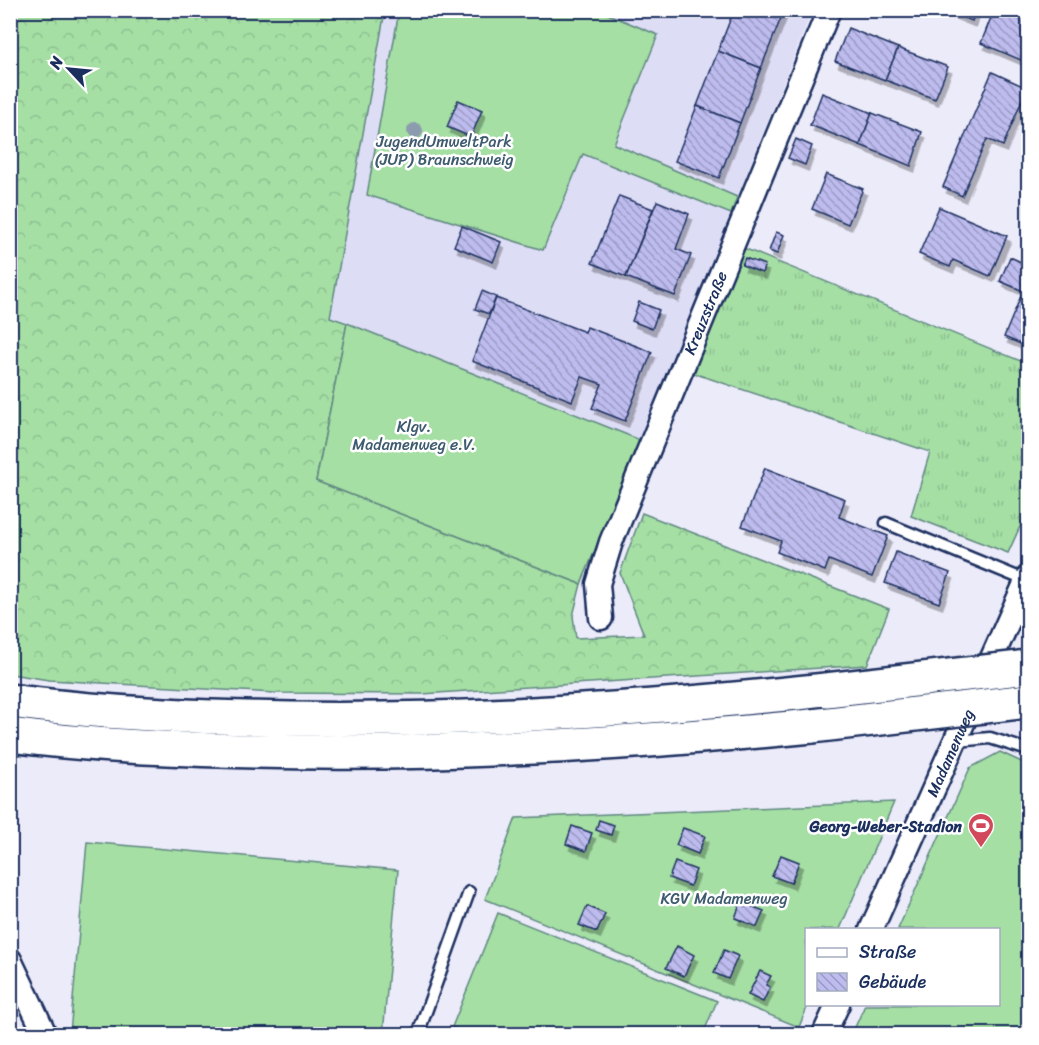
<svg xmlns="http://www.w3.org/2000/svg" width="1039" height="1045" viewBox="0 0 1039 1045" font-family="Sriracha,sans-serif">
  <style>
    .built { fill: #deddf6 }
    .grass { fill: url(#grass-tufts); stroke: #608781; stroke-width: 1.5 }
    .forest { fill: url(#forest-crowns); stroke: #608781; stroke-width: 1.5 }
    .garden { fill: #a5dfa4; stroke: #608781; stroke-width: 1.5 }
    .building { fill: url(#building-back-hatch); stroke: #1b2f5e; stroke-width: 1.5; filter: url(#shadow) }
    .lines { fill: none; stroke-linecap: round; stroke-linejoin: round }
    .lane-casing { stroke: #1b2f5e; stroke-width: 15 }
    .street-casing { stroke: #1b2f5e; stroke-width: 27 }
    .highway-casing { stroke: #1b2f5e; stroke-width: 38 }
    .lane { stroke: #fff; stroke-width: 10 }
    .street { stroke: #fff; stroke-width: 22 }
    .highway { stroke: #fff; stroke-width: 33 }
    .highway-bridge-casing { stroke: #1b2f5e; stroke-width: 38; stroke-linecap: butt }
    .highway-bridge { stroke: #fff; stroke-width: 33 }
    .tree { fill: #8c9cae }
    .labels { text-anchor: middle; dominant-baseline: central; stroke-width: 5; stroke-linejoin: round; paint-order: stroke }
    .park-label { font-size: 16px; fill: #3e5b70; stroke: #fff }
    .street-label { font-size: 16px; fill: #1b2f5e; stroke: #fff }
    .poi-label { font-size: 16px; font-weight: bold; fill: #1b2f5e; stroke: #fff; text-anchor: end }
  </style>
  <defs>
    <pattern id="grass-tufts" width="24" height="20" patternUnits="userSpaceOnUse" patternTransform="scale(1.5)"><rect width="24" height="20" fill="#a5dfa4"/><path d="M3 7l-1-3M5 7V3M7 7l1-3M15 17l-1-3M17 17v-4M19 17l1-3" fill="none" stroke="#8dc090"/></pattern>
    <pattern id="forest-crowns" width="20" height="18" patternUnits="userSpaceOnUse" patternTransform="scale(1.5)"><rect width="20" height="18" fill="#a5dfa4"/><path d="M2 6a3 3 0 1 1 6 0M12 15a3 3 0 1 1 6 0" fill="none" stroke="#8dc090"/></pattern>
    <pattern id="building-back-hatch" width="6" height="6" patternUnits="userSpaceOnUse" patternTransform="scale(1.5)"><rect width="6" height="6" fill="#bebcee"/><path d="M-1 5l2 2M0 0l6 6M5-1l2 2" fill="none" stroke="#9a99c4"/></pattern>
    <filter id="shadow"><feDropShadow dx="3.5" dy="6" stdDeviation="0" flood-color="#0004"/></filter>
  </defs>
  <rect width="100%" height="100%" fill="#ecebfa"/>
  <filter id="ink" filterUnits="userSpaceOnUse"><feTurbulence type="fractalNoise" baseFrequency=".0167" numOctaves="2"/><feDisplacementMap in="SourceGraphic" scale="12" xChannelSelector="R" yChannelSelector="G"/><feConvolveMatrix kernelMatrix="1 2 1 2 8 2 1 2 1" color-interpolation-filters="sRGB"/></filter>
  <g filter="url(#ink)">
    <!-- built -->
    <polygon class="built" points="385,11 812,11 640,440 330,317"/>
    <!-- grass -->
    <polygon class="grass" points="741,247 1028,364 1028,509 1008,553 911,516 930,452 693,373"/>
    <!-- forest -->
    <polygon class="forest" points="10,11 385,11 330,317 347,323 316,481 581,584 573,616 576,638 644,635 620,573 642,513 889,609 867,665 422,694 275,693 49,680 11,674"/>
    <!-- garden -->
    <g class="garden">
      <polygon points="598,10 658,35 614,144 737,197 731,214 583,154 543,250 367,195 399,11"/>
      <polygon points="347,323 640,440 581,584 316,481"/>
      <polygon points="1000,752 1028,765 1028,1034 852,1034 865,1005 998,1004 998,930 898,929 970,768"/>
      <polygon points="894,802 840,929 806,930 808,1005 799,1027 485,899 516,818"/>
      <polygon points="87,842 398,870 383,1034 70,1033"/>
      <polygon points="498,913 717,1001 703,1034 471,1034 452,1027"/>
    </g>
    <!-- building -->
    <g class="building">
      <polygon points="734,10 783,13 761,68 718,51"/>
      <polygon points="945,10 976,10 972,21"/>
      <polygon points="994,10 1013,10 1028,17 1028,63 981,43"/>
      <polygon points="848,28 898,48 885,80 835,61"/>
      <polygon points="898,48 948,67 935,99 885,80"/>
      <polygon points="718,51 761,68 740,123 697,106"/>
      <polygon points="992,72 1027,88 1003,146 987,139 962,196 943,187"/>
      <polygon points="822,93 872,113 860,145 810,125"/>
      <polygon points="458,100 482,110 471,137 447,127"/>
      <polygon points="697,106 740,123 719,178 675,161"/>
      <polygon points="872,113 922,132 911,166 860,145"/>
      <polygon points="796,139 812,146 805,165 788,158"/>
      <polygon points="826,174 863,189 848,224 812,209"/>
      <polygon points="619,196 653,209 626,277 592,263"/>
      <polygon points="657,201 689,214 676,249 691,255 675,296 626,277"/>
      <polygon points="939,207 1007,236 990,276 953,260 950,267 919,254"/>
      <polygon points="462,226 501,242 493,262 454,246"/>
      <polygon points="776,232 784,235 777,254 769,251"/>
      <polygon points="1010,257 1028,265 1028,347 1004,337 1023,291 1000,281"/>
      <polygon points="745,258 765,265 762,273 742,265"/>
      <polygon points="482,291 496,297 489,314 475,309"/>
      <polygon points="496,298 585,332 587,327 652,352 625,421 592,408 602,384 582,377 572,401 472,361"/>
      <polygon points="639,302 659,310 652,329 632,321"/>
      <polygon points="765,468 845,499 839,517 888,536 872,577 829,560 825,571 777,552 781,541 742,526"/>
      <polygon points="896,552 950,573 939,603 885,583"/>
      <polygon points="599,820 614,825 611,835 596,830"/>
      <polygon points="572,826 592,833 586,851 566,844"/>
      <polygon points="683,828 705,836 698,854 676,845"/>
      <polygon points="781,855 799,862 791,883 772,876"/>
      <polygon points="675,862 696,870 690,886 669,878"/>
      <polygon points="741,902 764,911 757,927 735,918"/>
      <polygon points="587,906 605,914 597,932 579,925"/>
      <polygon points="677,946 694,955 684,976 666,968"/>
      <polygon points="724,950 738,956 728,979 714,973"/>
      <polygon points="760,971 771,976 766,985 770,987 763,1002 748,995"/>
    </g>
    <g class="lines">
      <defs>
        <g id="lane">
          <polyline points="886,523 1027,581"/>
          <polyline points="956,741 990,738 1028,750"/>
          <polyline points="418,1034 469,892"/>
        </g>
        <g id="street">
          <path id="s1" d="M601,618L598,584L611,542L829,10"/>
          <path id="s2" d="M871,930L1028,577"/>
          <polyline points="10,960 45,1034"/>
          <polyline points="824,1034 838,1004"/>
        </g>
        <g id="highway">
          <path d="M10,701C88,712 168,716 246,718C440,724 633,710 826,690"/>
          <path d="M10,735C91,746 173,749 255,751C441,756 626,744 812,726"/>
        </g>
      </defs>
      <!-- lane casing -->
      <use href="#lane" class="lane-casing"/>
      <!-- street casing -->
      <use href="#street" class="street-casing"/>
      <!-- highway casing -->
      <use href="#highway" class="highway-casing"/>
      <!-- lane -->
      <use href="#lane" class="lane"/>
      <!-- street -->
      <use href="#street" class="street"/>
      <!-- highway -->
      <use href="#highway" class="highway"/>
      <defs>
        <g id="highway-bridge">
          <polyline points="826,690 1028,667"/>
          <polyline points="812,726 1028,701"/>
        </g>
      </defs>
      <!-- highway-bridge casing -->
      <use href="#highway-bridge" class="highway-bridge-casing"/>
      <!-- highway-bridge -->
      <use href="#highway-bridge" class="highway-bridge"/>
    </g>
    <!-- trees -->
    <circle class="tree" cx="415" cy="131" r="8"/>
  </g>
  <!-- icons -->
  <defs>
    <symbol id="stadium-pin" viewBox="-11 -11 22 30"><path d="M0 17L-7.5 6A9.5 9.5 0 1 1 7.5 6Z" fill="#d1495b" stroke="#fff"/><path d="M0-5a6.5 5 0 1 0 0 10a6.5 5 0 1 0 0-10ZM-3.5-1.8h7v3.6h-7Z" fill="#fff"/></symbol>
  </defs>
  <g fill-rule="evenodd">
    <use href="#stadium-pin" x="966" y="811" width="30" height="40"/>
  </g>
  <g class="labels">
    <!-- park labels -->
    <g class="park-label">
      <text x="444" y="141">JugendUmweltPark<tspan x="444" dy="18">(JUP) Braunschweig</tspan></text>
      <text x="414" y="426">Klgv.<tspan x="414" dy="18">Madamenweg e.V.</tspan></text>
      <text x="724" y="898">KGV Madamenweg</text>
    </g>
    <!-- street labels -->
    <g class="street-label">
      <text stroke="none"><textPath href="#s1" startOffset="326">Kreuzstraße</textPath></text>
      <text stroke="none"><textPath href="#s2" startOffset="194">Madamenweg</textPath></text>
    </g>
    <!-- poi labels -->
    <g class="poi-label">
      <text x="962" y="826">Georg-Weber-Stadion</text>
    </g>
  </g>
  <!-- margin -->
  <rect width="1039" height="1045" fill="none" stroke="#fff" stroke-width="36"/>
  <rect x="18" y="18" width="1003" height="1009" fill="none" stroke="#1b2f5e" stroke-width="2" filter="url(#ink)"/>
  <!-- legend -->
  <rect x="805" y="928" width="195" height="78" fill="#ffffff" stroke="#a4acbf" stroke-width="1.5"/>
  <rect x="817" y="948" width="30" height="9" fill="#ffffff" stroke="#a4acbf" stroke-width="1.5"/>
  <text x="859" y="958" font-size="18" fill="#1b2f5e">Straße</text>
  <rect x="817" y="973" width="30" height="18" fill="url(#building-back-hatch)" stroke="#a4acbf" stroke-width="1.5"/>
  <text x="859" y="988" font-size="18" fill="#1b2f5e">Gebäude</text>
  <!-- north arrow -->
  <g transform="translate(69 69) rotate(296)" stroke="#ffffff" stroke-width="4.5" paint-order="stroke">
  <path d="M0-4.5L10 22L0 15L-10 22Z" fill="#1b2f5e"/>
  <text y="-9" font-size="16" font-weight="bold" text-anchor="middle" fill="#1b2f5e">N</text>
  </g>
</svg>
